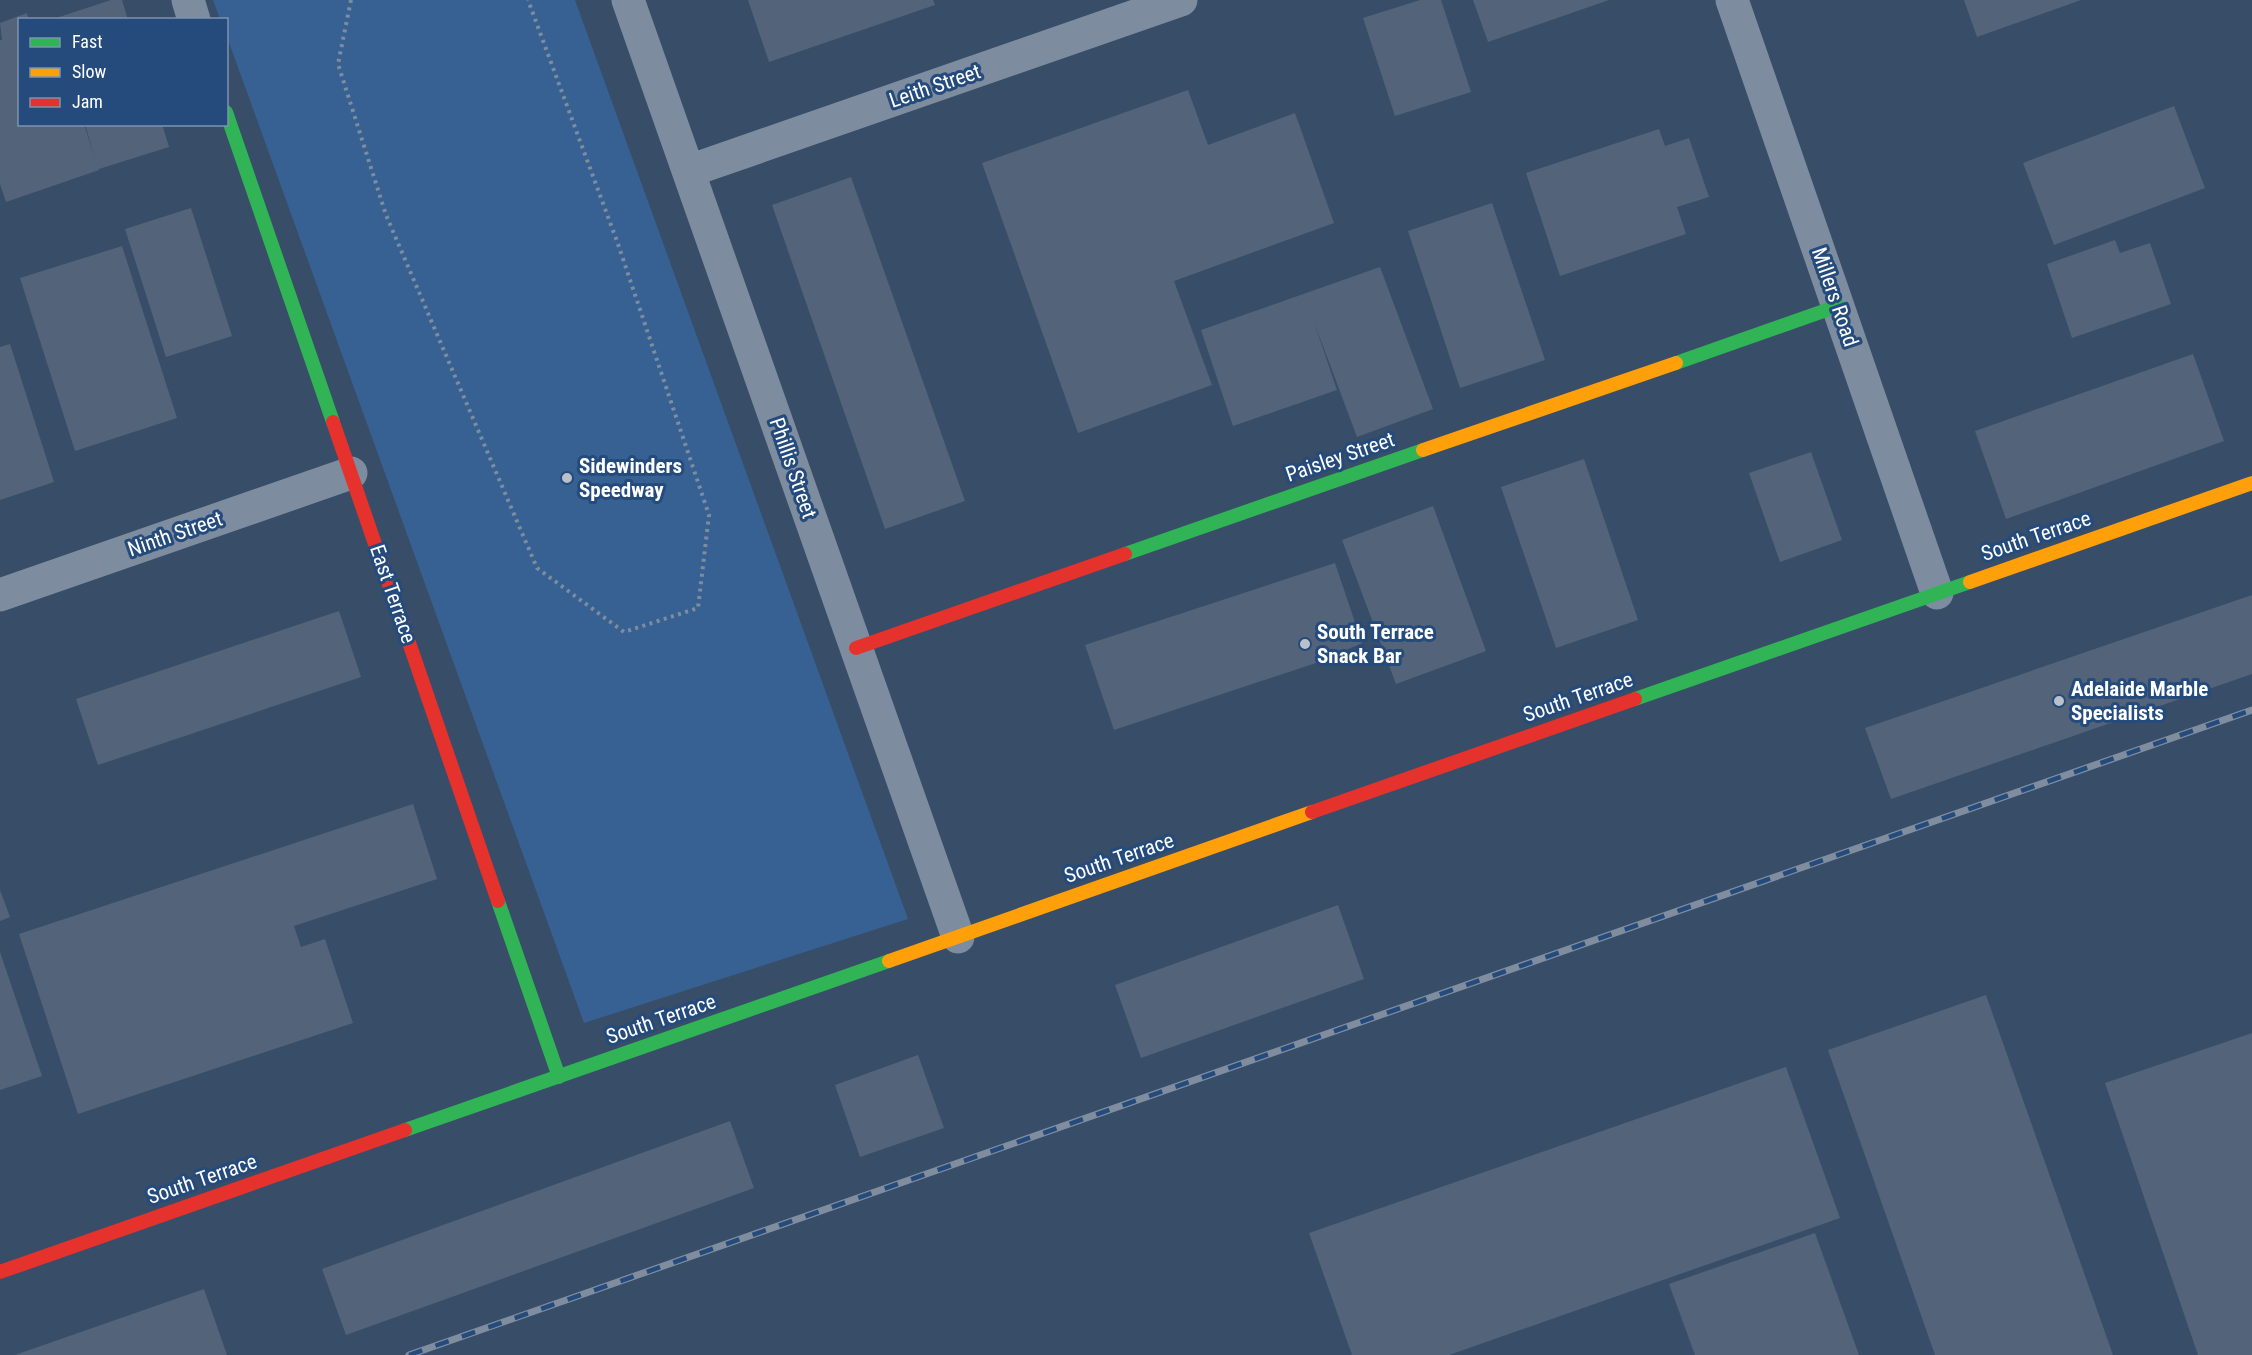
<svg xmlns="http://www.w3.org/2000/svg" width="2252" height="1355" viewBox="0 0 2252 1355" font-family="'Roboto Condensed',sans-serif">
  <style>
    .green { fill: #376193 }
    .building { fill: #53647a }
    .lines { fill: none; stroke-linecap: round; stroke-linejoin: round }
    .path { stroke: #7d8d9f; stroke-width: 4; stroke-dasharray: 3 4.5; stroke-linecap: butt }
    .street { stroke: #7d8d9f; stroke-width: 33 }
    .fast { stroke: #30b455; stroke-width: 14 }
    .slow { stroke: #ff9f0a; stroke-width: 14 }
    .jam { stroke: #e5322d; stroke-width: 14 }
    .rail-casing { stroke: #7f8d9f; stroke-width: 7 }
    .rail { stroke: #244b7c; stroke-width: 4.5; stroke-dasharray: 14; stroke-linecap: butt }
    .poi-dot { fill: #b9c1ca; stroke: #244b7c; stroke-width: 2 }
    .labels { text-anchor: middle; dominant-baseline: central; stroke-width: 6; stroke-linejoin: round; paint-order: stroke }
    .street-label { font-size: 21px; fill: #fff; stroke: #244b7c }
    .poi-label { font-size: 21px; font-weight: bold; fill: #fff; stroke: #244b7c; text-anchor: start }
  </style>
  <rect width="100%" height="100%" fill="#384d68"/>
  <!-- green -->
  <polygon class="green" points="213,0 575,0 908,919 584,1023 227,37 226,20 220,19"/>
  <!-- building -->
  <g class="building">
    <polygon points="111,0 122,0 128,20 50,20"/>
    <polygon points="748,0 933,0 935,5 769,62"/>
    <polygon points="1420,0 1441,0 1471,92 1395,116 1363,18"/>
    <polygon points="1473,0 1609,0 1488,42"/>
    <polygon points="1964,0 2081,0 1977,37"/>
    <polygon points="27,13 29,20 20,20 20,124 84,124 95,159 85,124 162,124 169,147 99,169 99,170 6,202 0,184 0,40 2,40 0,23"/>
    <polygon points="1188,90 1208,145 1295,113 1334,223 1174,281 1212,385 1078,433 982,163"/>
    <polygon points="2174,106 2205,188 2054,245 2023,163"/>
    <polygon points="1659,129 1665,146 1689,138 1709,197 1677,207 1686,234 1560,276 1526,173"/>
    <polygon points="851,177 965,501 885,529 772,205"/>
    <polygon points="1492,203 1545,360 1460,388 1408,231"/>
    <polygon points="191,208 232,336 166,357 125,229"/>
    <polygon points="2115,240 2120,253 2150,243 2171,304 2072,338 2047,264"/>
    <polygon points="122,246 177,418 75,451 20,278"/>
    <polygon points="1380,267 1433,409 1357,437 1314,322 1337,390 1233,426 1201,330"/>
    <polygon points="10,344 54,482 0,500 0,347"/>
    <polygon points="2193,354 2224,441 2006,519 1975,431"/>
    <polygon points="1811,452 1842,540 1780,562 1749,473"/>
    <polygon points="1584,459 1638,620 1556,648 1501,487"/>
    <polygon points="1433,506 1486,651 1396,684 1342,540"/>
    <polygon points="1335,563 1362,643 1316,663 1114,730 1085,645"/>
    <polygon points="2252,595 2252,674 1891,799 1865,728"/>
    <polygon points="339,611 361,677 98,765 76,699"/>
    <polygon points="413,804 437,879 294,926 301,947 325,939 353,1023 78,1114 19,934"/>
    <polygon points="0,890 10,917 0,921"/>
    <polygon points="1338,905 1364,979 1141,1058 1115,985"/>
    <polygon points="0,952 42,1076 0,1090"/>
    <polygon points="1986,995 2113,1355 1935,1355 1828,1050"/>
    <polygon points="2252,1033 2252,1355 2198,1355 2105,1083"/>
    <polygon points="918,1055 944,1128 860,1157 835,1085"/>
    <polygon points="1786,1067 1840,1218 1449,1355 1352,1355 1309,1233"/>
    <polygon points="730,1121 754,1188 346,1335 322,1269"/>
    <polygon points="1815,1233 1859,1355 1695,1355 1669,1284"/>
    <polygon points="204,1289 227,1355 15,1355"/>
  </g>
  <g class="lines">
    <!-- path -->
    <polyline class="path" points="351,0 338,64 386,215 537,568 624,632 698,608 709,515 618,244 528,0"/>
    <!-- street -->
    <g class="street">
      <polyline points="188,0 194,20"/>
      <polyline points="628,0 958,937"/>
      <polyline points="1732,0 1937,593"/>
      <polyline points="689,171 1181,0"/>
      <polyline points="0,595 351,473"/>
    </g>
    <!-- fast -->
    <g class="fast">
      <polyline points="226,112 333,422"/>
      <polyline points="1676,363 1838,306"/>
      <polyline points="1125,554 1423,450"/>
      <polyline points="1635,699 1970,582"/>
      <polyline points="498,901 559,1077"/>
      <polyline points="405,1130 889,961"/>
    </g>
    <!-- slow -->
    <g class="slow">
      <polyline points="1423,450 1676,363"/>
      <polyline points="1970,582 2252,483"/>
      <polyline points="889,961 1312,812"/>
    </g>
    <!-- jam -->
    <g class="jam">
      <polyline points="333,422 498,901"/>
      <polyline points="856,648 1125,554"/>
      <polyline points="1312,812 1635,699"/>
      <polyline points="0,1272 405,1130"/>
    </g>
    <defs>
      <polyline id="rail" points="409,1355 2252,710"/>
    </defs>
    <!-- rail casing -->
    <use href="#rail" class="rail-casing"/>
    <!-- rail -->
    <use href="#rail" class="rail"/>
  </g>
  <!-- markers -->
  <g class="poi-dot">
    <circle cx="567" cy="478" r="6"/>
    <circle cx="1305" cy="644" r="6"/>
    <circle cx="2059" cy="701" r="6"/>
  </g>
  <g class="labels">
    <!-- street labels -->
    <g class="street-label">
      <text transform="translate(935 86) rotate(-19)">Leith Street</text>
      <text transform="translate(1835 297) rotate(71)">Millers Road</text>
      <text transform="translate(1340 457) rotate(-19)">Paisley Street</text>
      <text transform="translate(793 468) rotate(71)">Phillis Street</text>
      <text transform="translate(175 534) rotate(-19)">Ninth Street</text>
      <text transform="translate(2036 536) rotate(-19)">South Terrace</text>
      <text transform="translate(393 594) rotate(71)">East Terrace</text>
      <text transform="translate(1578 697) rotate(-19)">South Terrace</text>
      <text transform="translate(1119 858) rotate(-19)">South Terrace</text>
      <text transform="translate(661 1019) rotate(-19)">South Terrace</text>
      <text transform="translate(202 1179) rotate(-19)">South Terrace</text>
    </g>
    <!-- poi labels -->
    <g class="poi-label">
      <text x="579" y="466">Sidewinders<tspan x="579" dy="24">Speedway</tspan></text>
      <text x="1317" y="632">South Terrace<tspan x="1317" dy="24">Snack Bar</tspan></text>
      <text x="2071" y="689">Adelaide Marble<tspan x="2071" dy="24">Specialists</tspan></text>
    </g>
  </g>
  <!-- legend -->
  <rect x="18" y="18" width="210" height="108" fill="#244b7c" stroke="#7c93b0" stroke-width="1.5"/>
  <rect x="30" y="38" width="30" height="9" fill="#30b455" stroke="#7c93b0" stroke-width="1.5"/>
  <text x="72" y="48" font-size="18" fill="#ffffff">Fast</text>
  <rect x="30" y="68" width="30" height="9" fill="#ff9f0a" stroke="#7c93b0" stroke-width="1.5"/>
  <text x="72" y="78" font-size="18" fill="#ffffff">Slow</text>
  <rect x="30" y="98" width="30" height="9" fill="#e5322d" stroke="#7c93b0" stroke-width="1.5"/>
  <text x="72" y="108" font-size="18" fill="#ffffff">Jam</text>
</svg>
